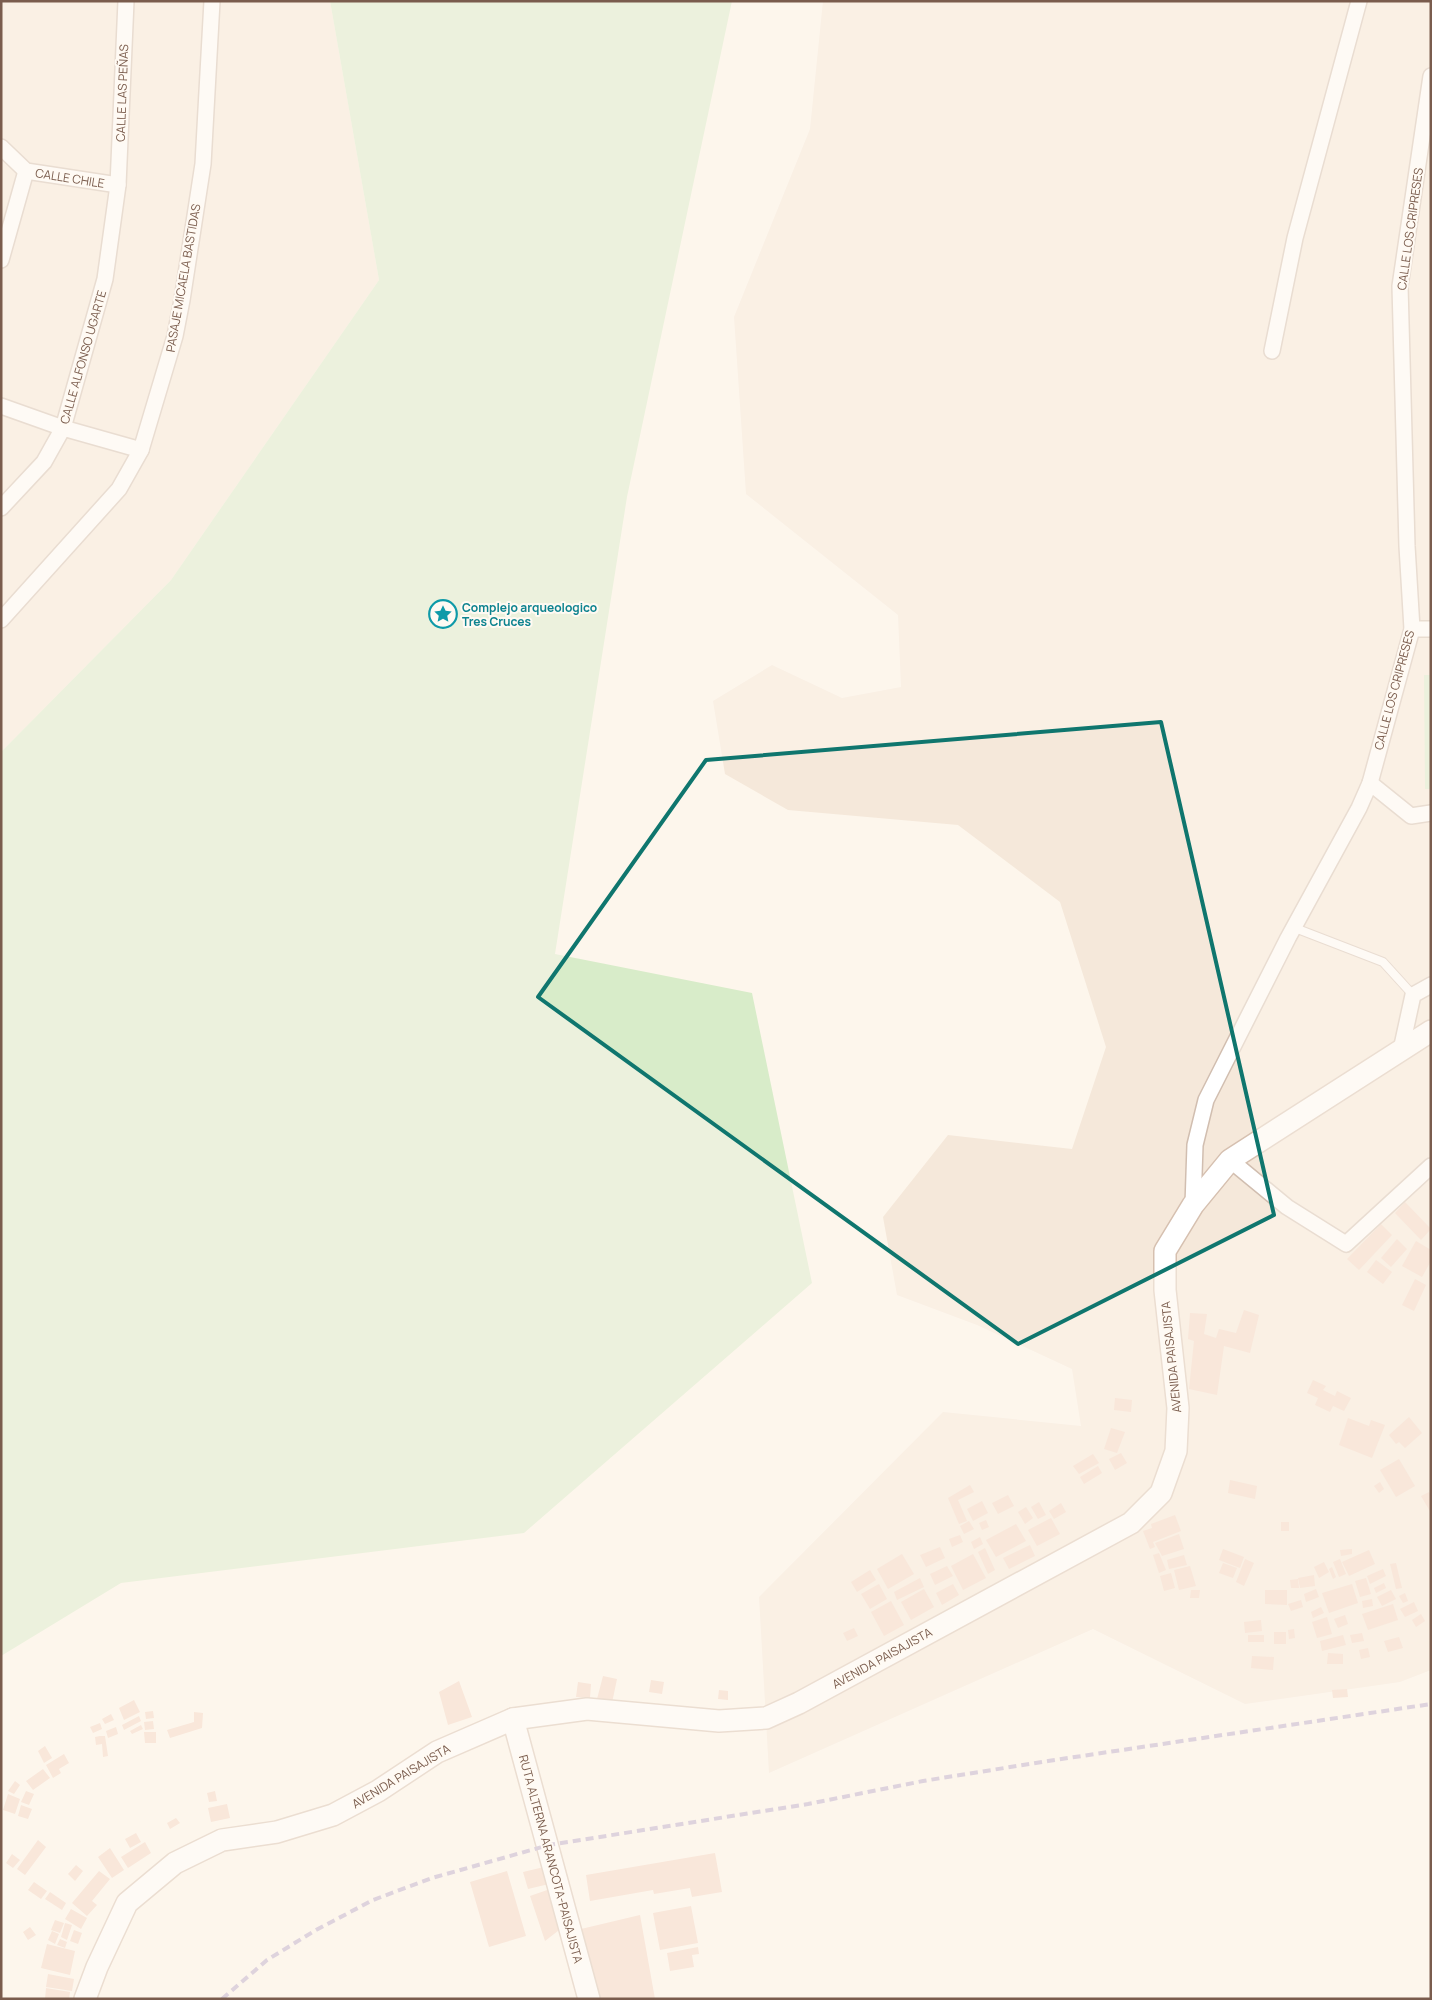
<svg xmlns="http://www.w3.org/2000/svg" width="1432" height="2000" viewBox="0 0 1432 2000" font-family="Manrope,sans-serif">
  <style>
    .residential { fill: #f5e8da }
    .green { fill: #d8ecc9 }
    .building { fill: #f3d5c3 }
    .lines { fill: none; stroke-linecap: round; stroke-linejoin: round }
    .lane-casing { stroke: #d1beb0; stroke-width: 10 }
    .street-casing { stroke: #d1beb0; stroke-width: 18 }
    .secondary-casing { stroke: #d6c0b0; stroke-width: 24 }
    .lane { stroke: #fff; stroke-width: 8 }
    .street { stroke: #fff; stroke-width: 15 }
    .secondary { stroke: #fff; stroke-width: 21 }
    .rail { stroke: #b9a8c9; stroke-width: 4; stroke-dasharray: 8 5; stroke-linecap: butt }
    .marked { fill: none; stroke: #0f766e; stroke-width: 4; stroke-linejoin: round }
    .labels { text-anchor: middle; dominant-baseline: central; stroke-width: 4; stroke-linejoin: round; paint-order: stroke }
    .street-label { font-size: 12px; fill: #7a5c4d; stroke: #fffaf3 }
    .culture-label { font-size: 12px; font-weight: bold; fill: #0d838f; stroke: #fffaf3; text-anchor: start }
  </style>
  <rect width="100%" height="100%" fill="#fdf6ec"/>
  <!-- residential -->
  <g class="residential">
    <polygon points="1,1 330,1 379,280 171,580 1,752"/>
    <polygon points="823,1 1431,1 1431,1670 1400,1682 1245,1704 1093,1629 769,1773 759,1597 943,1412 1081,1426 1072,1369 977,1325 897,1295 883,1217 948,1135 1072,1149 1106,1047 1060,902 958,825 788,810 725,774 713,701 772,665 842,698 901,687 898,615 746,494 734,317 810,129"/>
  </g>
  <!-- green -->
  <g class="green">
    <polygon points="330,1 732,1 627,497 555,954 752,993 812,1283 524,1533 121,1583 1,1656 1,752 171,580 379,280"/>
    <polygon points="1424,675 1431,675 1431,789 1425,789"/>
  </g>
  <!-- building -->
  <g class="building">
    <polygon points="1405,1202 1431,1229 1421,1240 1395,1213"/>
    <polygon points="1381,1224 1392,1235 1359,1270 1347,1259"/>
    <polygon points="1397,1239 1407,1249 1391,1267 1381,1258"/>
    <polygon points="1416,1241 1431,1250 1431,1261 1422,1277 1402,1266"/>
    <polygon points="1376,1260 1392,1272 1383,1284 1367,1272"/>
    <polygon points="1415,1279 1426,1285 1414,1311 1402,1305"/>
    <polygon points="1244,1310 1259,1315 1250,1353 1224,1346 1217,1395 1189,1389 1194,1341 1188,1339 1190,1313 1207,1314 1204,1334 1216,1338 1219,1329 1236,1333"/>
    <polygon points="1313,1380 1326,1386 1323,1390 1335,1396 1337,1391 1351,1398 1344,1411 1333,1406 1330,1412 1315,1405 1318,1398 1307,1393"/>
    <polygon points="1115,1398 1132,1400 1131,1412 1114,1410"/>
    <polygon points="1409,1417 1422,1433 1405,1448 1399,1442 1396,1444 1389,1435"/>
    <polygon points="1348,1418 1369,1426 1371,1420 1385,1425 1372,1458 1339,1445"/>
    <polygon points="1111,1428 1125,1432 1117,1453 1104,1449"/>
    <polygon points="1121,1453 1127,1463 1115,1470 1109,1459"/>
    <polygon points="1093,1454 1099,1463 1079,1474 1073,1466"/>
    <polygon points="1399,1459 1415,1486 1396,1497 1380,1470"/>
    <polygon points="1098,1466 1102,1473 1084,1484 1080,1477"/>
    <polygon points="1230,1480 1257,1486 1255,1499 1228,1493"/>
    <polygon points="1380,1482 1384,1489 1379,1493 1374,1486"/>
    <polygon points="970,1485 974,1492 958,1500 967,1521 959,1524 948,1498"/>
    <polygon points="1429,1492 1431,1495 1431,1513 1421,1496"/>
    <polygon points="1008,1495 1014,1506 998,1514 992,1503"/>
    <polygon points="982,1501 988,1513 973,1521 967,1509"/>
    <polygon points="1039,1502 1046,1515 1038,1519 1031,1507"/>
    <polygon points="1061,1503 1066,1512 1054,1519 1049,1511"/>
    <polygon points="1026,1507 1033,1518 1025,1524 1018,1512"/>
    <polygon points="1175,1515 1181,1531 1153,1542 1155,1547 1150,1549 1143,1531 1152,1528 1151,1524"/>
    <polygon points="1051,1518 1060,1534 1037,1546 1028,1530"/>
    <polygon points="986,1520 989,1527 982,1530 979,1523"/>
    <polygon points="969,1521 974,1529 964,1534 960,1526"/>
    <rect x="1281" y="1522" width="8" height="9"/>
    <polygon points="1016,1524 1026,1541 996,1557 986,1540"/>
    <polygon points="1179,1534 1184,1549 1162,1556 1155,1543"/>
    <polygon points="960,1535 963,1542 952,1547 949,1539"/>
    <polygon points="980,1537 983,1544 974,1549 971,1542"/>
    <polygon points="1030,1545 1035,1556 1009,1569 1003,1558"/>
    <polygon points="940,1547 945,1558 926,1567 920,1555"/>
    <polygon points="985,1548 995,1570 988,1574 978,1552"/>
    <polygon points="1223,1549 1244,1557 1240,1568 1219,1560"/>
    <polygon points="1352,1549 1352,1554 1341,1556 1340,1550"/>
    <polygon points="1369,1550 1375,1564 1349,1576 1342,1562"/>
    <polygon points="1159,1553 1166,1570 1159,1573 1153,1555"/>
    <polygon points="902,1554 914,1574 888,1589 877,1569"/>
    <polygon points="973,1554 986,1578 963,1590 951,1566"/>
    <polygon points="1184,1555 1187,1565 1169,1569 1167,1560"/>
    <polygon points="1245,1559 1254,1563 1244,1586 1236,1582"/>
    <polygon points="1340,1559 1346,1574 1339,1577 1333,1562"/>
    <polygon points="1324,1562 1329,1572 1319,1578 1314,1567"/>
    <polygon points="1223,1563 1237,1568 1233,1578 1219,1573"/>
    <polygon points="1396,1563 1402,1588 1396,1589 1390,1564"/>
    <polygon points="947,1566 953,1576 935,1585 930,1574"/>
    <polygon points="1190,1566 1196,1586 1179,1590 1174,1570"/>
    <polygon points="1332,1567 1336,1577 1333,1579 1329,1569"/>
    <polygon points="1383,1569 1386,1576 1370,1584 1367,1576"/>
    <polygon points="870,1570 876,1580 857,1592 851,1582"/>
    <polygon points="1171,1573 1175,1588 1164,1591 1160,1576"/>
    <polygon points="1314,1575 1315,1586 1300,1588 1298,1578"/>
    <polygon points="920,1578 924,1587 897,1600 894,1592"/>
    <polygon points="1366,1578 1371,1594 1360,1597 1355,1581"/>
    <polygon points="1298,1579 1299,1588 1291,1588 1290,1580"/>
    <polygon points="1384,1583 1386,1588 1376,1593 1374,1588"/>
    <polygon points="879,1584 887,1599 870,1609 861,1594"/>
    <polygon points="953,1584 959,1595 942,1605 936,1593"/>
    <polygon points="1352,1584 1358,1603 1329,1613 1322,1593"/>
    <polygon points="924,1589 934,1607 911,1620 901,1602"/>
    <polygon points="1316,1589 1319,1597 1306,1602 1304,1594"/>
    <polygon points="1191,1590 1200,1590 1199,1598 1190,1598"/>
    <polygon points="1265,1590 1287,1590 1287,1605 1265,1604"/>
    <polygon points="1391,1590 1396,1599 1382,1606 1377,1597"/>
    <polygon points="1405,1593 1408,1601 1403,1603 1399,1596"/>
    <polygon points="1372,1599 1373,1606 1363,1608 1362,1601"/>
    <polygon points="1301,1600 1303,1607 1291,1611 1288,1604"/>
    <polygon points="891,1601 904,1625 884,1636 871,1612"/>
    <polygon points="1414,1602 1418,1611 1405,1617 1400,1609"/>
    <polygon points="1393,1604 1398,1620 1368,1630 1362,1614"/>
    <polygon points="1321,1607 1324,1613 1313,1618 1311,1612"/>
    <polygon points="1421,1614 1425,1621 1416,1627 1412,1620"/>
    <polygon points="1345,1615 1348,1624 1338,1628 1334,1619"/>
    <polygon points="1327,1617 1332,1634 1317,1638 1312,1622"/>
    <polygon points="1261,1620 1262,1631 1245,1633 1244,1622"/>
    <polygon points="854,1628 858,1636 847,1641 843,1633"/>
    <polygon points="1294,1629 1295,1638 1289,1639 1288,1630"/>
    <rect x="1274" y="1632" width="12" height="12"/>
    <polygon points="1362,1633 1364,1641 1352,1643 1350,1635"/>
    <rect x="1248" y="1635" width="16" height="7"/>
    <polygon points="1343,1635 1346,1645 1322,1651 1320,1641"/>
    <polygon points="1399,1637 1403,1648 1388,1652 1384,1641"/>
    <polygon points="1368,1648 1370,1657 1361,1659 1359,1650"/>
    <polygon points="1328,1653 1343,1654 1343,1664 1327,1664"/>
    <polygon points="1252,1656 1274,1657 1273,1670 1251,1668"/>
    <polygon points="603,1676 617,1679 612,1703 597,1699"/>
    <polygon points="651,1680 664,1682 662,1694 649,1692"/>
    <polygon points="459,1681 472,1717 448,1725 439,1692"/>
    <polygon points="578,1682 591,1684 590,1698 576,1697"/>
    <polygon points="1347,1689 1348,1697 1333,1698 1332,1690"/>
    <polygon points="719,1690 728,1691 728,1700 718,1699"/>
    <polygon points="134,1700 140,1712 124,1720 119,1708"/>
    <polygon points="153,1711 154,1718 146,1719 145,1712"/>
    <polygon points="194,1712 203,1713 202,1728 170,1738 167,1730 194,1722"/>
    <polygon points="111,1714 114,1720 105,1724 102,1719"/>
    <polygon points="139,1716 141,1721 124,1730 122,1725"/>
    <polygon points="153,1721 154,1729 145,1730 144,1722"/>
    <polygon points="100,1723 102,1729 93,1733 90,1727"/>
    <polygon points="141,1725 143,1729 132,1734 130,1731"/>
    <polygon points="116,1727 118,1734 108,1738 106,1731"/>
    <polygon points="144,1732 156,1732 156,1743 145,1743"/>
    <polygon points="100,1736 105,1736 108,1756 103,1757 102,1744 96,1745 95,1737"/>
    <polygon points="45,1746 52,1758 44,1763 38,1751"/>
    <polygon points="64,1754 69,1763 59,1769 61,1773 53,1778 46,1765"/>
    <polygon points="43,1769 50,1778 33,1790 26,1781"/>
    <polygon points="15,1781 20,1785 14,1794 8,1791"/>
    <polygon points="26,1791 34,1794 29,1805 21,1802"/>
    <polygon points="215,1791 217,1801 209,1802 207,1793"/>
    <polygon points="8,1794 20,1799 15,1814 3,1810"/>
    <polygon points="227,1804 230,1818 211,1822 208,1808"/>
    <polygon points="21,1805 32,1809 28,1819 18,1816"/>
    <polygon points="176,1818 180,1823 170,1829 167,1823"/>
    <polygon points="136,1833 141,1842 130,1848 125,1839"/>
    <polygon points="38,1840 46,1847 25,1875 17,1869"/>
    <polygon points="145,1842 151,1853 128,1868 121,1857"/>
    <polygon points="110,1848 124,1870 112,1878 98,1857"/>
    <polygon points="715,1853 722,1892 692,1897 690,1888 654,1894 653,1890 590,1901 586,1875"/>
    <polygon points="12,1854 20,1860 13,1868 6,1863"/>
    <polygon points="76,1865 83,1871 75,1881 68,1874"/>
    <polygon points="544,1867 549,1884 528,1889 523,1872"/>
    <polygon points="99,1871 110,1879 92,1901 97,1905 87,1916 72,1903"/>
    <polygon points="507,1871 526,1936 489,1947 470,1882"/>
    <polygon points="34,1882 47,1891 41,1899 28,1890"/>
    <polygon points="550,1889 563,1927 545,1941 530,1896"/>
    <polygon points="50,1892 66,1903 62,1910 45,1899"/>
    <polygon points="691,1906 698,1943 660,1950 653,1913"/>
    <polygon points="71,1909 87,1918 81,1929 65,1919"/>
    <polygon points="640,1915 655,1999 600,1999 581,1929"/>
    <polygon points="55,1920 64,1923 60,1933 51,1930"/>
    <polygon points="65,1923 72,1925 67,1940 61,1937"/>
    <polygon points="30,1927 36,1935 28,1940 23,1932"/>
    <polygon points="74,1930 82,1933 78,1944 70,1941"/>
    <polygon points="52,1931 59,1934 55,1944 48,1940"/>
    <polygon points="60,1939 67,1942 65,1948 57,1945"/>
    <polygon points="47,1944 75,1951 70,1975 41,1968"/>
    <polygon points="698,1947 699,1954 692,1955 694,1967 670,1971 667,1953"/>
    <polygon points="48,1974 74,1979 72,1991 46,1987"/>
    <polygon points="46,1988 70,1992 69,1999 45,1999"/>
  </g>
  <g class="lines">
    <defs>
      <polyline id="lane" points="1295,928 1383,962 1413,995"/>
      <g id="street">
        <polyline points="1,147 26,171 118,185"/>
        <polyline points="1,260 26,171"/>
        <polyline points="1272,351 1295,238 1359,1"/>
        <polyline points="1,406 63,428 141,450"/>
        <polyline points="1,508 44,462 63,428 105,279 118,185 126,1"/>
        <polyline points="1,620 119,489 141,450 175,336 182,300 203,164 212,1"/>
        <polyline points="1412,629 1431,629"/>
        <polyline points="1370,783 1411,816 1431,813"/>
        <polyline points="1401,1050 1413,995 1431,985"/>
        <polyline points="1230,1160 1287,1207 1346,1244 1431,1166"/>
        <polyline points="1193,1205 1195,1145 1206,1100 1288,938 1359,808 1370,783 1412,629 1407,546 1400,286 1431,76"/>
      </g>
      <g id="secondary">
        <polyline points="513,1719 589,1999"/>
        <polyline points="85,1999 97,1967 127,1903 175,1863 222,1840 277,1832 333,1815 378,1791 437,1752 513,1719 587,1709 719,1721 766,1718 799,1703 1131,1523 1161,1493 1176,1451 1178,1408 1165,1290 1165,1251 1193,1205 1230,1160 1431,1031"/>
      </g>
    </defs>
    <!-- lane casing -->
    <use href="#lane" class="lane-casing"/>
    <!-- street casing -->
    <use href="#street" class="street-casing"/>
    <!-- secondary casing -->
    <use href="#secondary" class="secondary-casing"/>
    <!-- lane -->
    <use href="#lane" class="lane"/>
    <!-- street -->
    <use href="#street" class="street"/>
    <!-- secondary -->
    <use href="#secondary" class="secondary"/>
    <!-- rail -->
    <polyline class="rail" points="222,1999 267,1960 316,1930 373,1900 432,1878 549,1845 808,1804 923,1781 1048,1761 1431,1704"/>
  </g>
  <!-- marked area -->
  <path d="M0 0H1432V2000H0ZM1161,722L1274,1215L1018,1344L538,997L706,760Z" fill="#fdf6ec" fill-opacity=".55" fill-rule="evenodd"/>
  <path class="marked" d="M1161,722L1274,1215L1018,1344L538,997L706,760Z"/>
  <!-- icons -->
  <defs>
    <symbol id="sight-ring" viewBox="-11 -11 22 22"><circle r="9.5" fill="#fffaf3" stroke="#0f9aa8" stroke-width="1.5"/><path d="M0-6L1.8-2.2L6-1.7L2.9 1.2L3.7 5.4L0 3.3L-3.7 5.4L-2.9 1.2L-6-1.7L-1.8-2.2Z" fill="#0f9aa8"/></symbol>
  </defs>
  <g fill-rule="evenodd">
    <use href="#sight-ring" x="427" y="598" width="32" height="32"/>
  </g>
  <g class="labels">
    <!-- street labels -->
    <g class="street-label">
      <text transform="translate(122 93) rotate(-88)">CALLE LAS PEÑAS</text>
      <text transform="translate(70 178) rotate(9)">CALLE CHILE</text>
      <text transform="translate(1410 229) rotate(-82)">CALLE LOS CRIPRESES</text>
      <text transform="translate(183 278) rotate(-80)">PASAJE MICAELA BASTIDAS</text>
      <text transform="translate(83 357) rotate(-74)">CALLE ALFONSO UGARTE</text>
      <text transform="translate(1394 690) rotate(-75)">CALLE LOS CRIPRESES</text>
      <text transform="translate(1171 1357) rotate(-96)">AVENIDA PAISAJISTA</text>
      <text transform="translate(882 1658) rotate(-29)">AVENIDA PAISAJISTA</text>
      <text transform="translate(401 1776) rotate(-31)">AVENIDA PAISAJISTA</text>
      <text transform="translate(551 1859) rotate(75)">RUTA ALTERNA ARANCOTA-PAISAJISTA</text>
    </g>
    <!-- culture labels -->
    <g class="culture-label">
      <text x="462" y="607">Complejo arqueologico<tspan x="462" dy="14">Tres Cruces</tspan></text>
    </g>
  </g>
  <!-- border -->
  <rect width="1432" height="2000" fill="none" stroke="#7a5c4d" stroke-width="5"/>
</svg>
